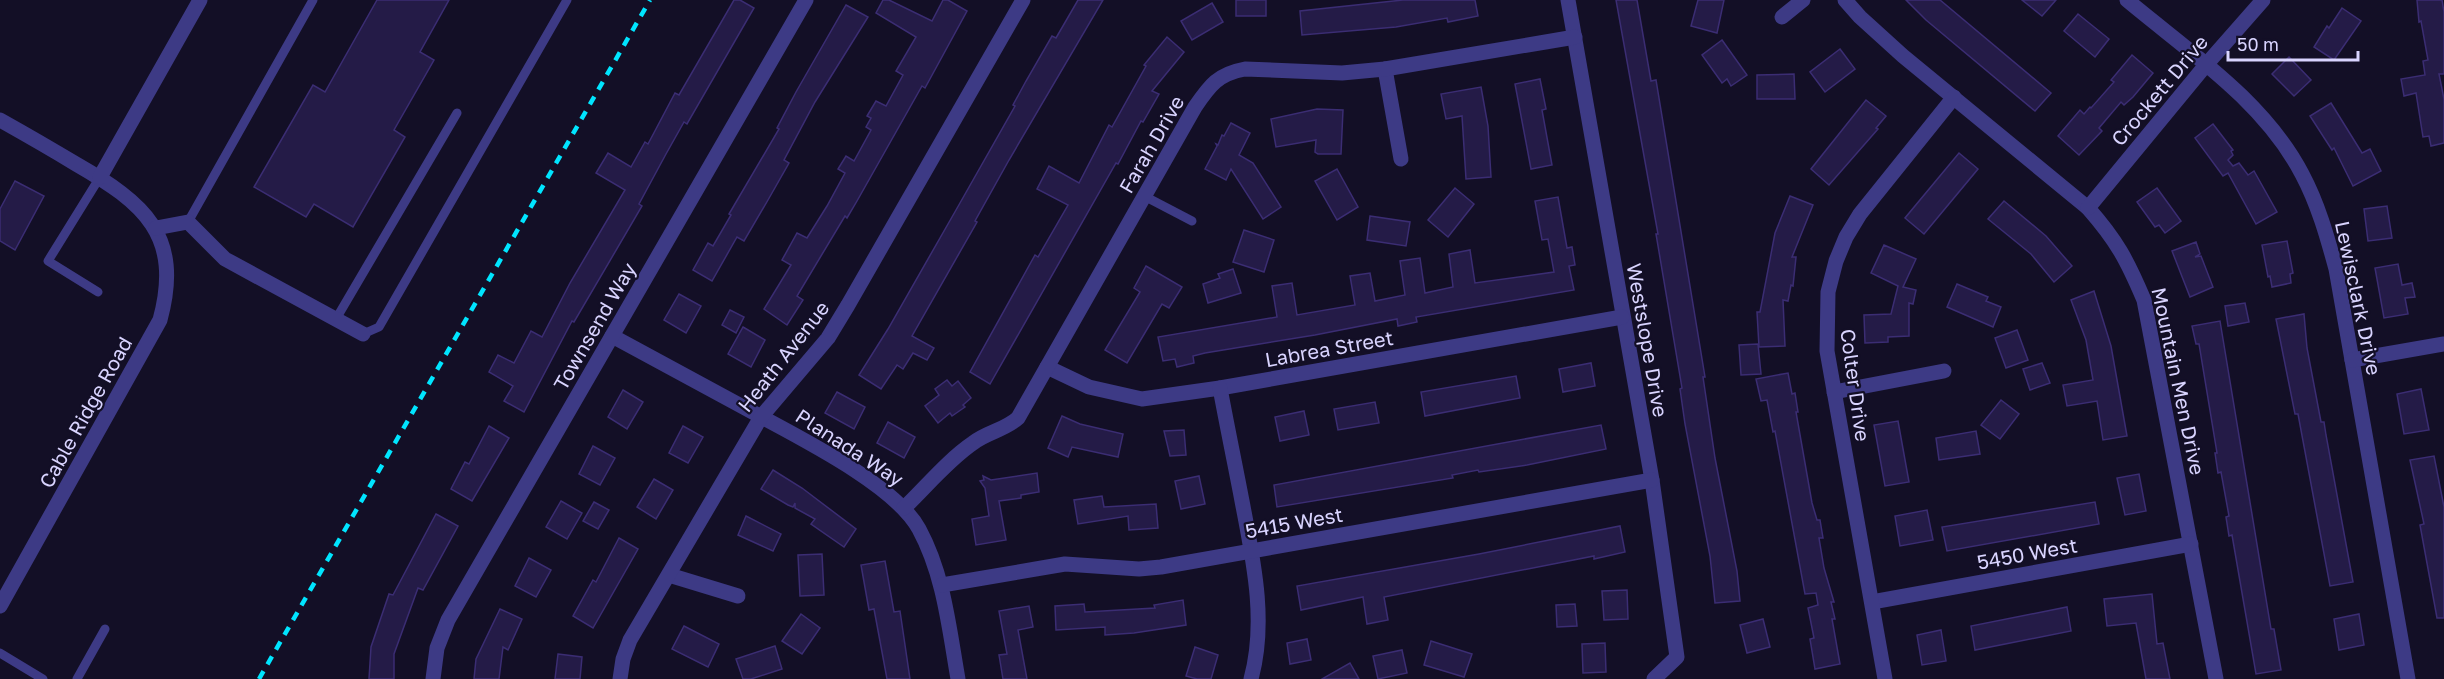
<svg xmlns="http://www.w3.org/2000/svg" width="2444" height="679" viewBox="0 0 2444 679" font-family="'Golos Text',sans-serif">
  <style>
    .building { fill: #241b47; stroke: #3b2d73; stroke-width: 1.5 }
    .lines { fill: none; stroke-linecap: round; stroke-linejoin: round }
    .lane { stroke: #3d3a85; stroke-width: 9 }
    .street { stroke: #3d3a85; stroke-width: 15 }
    .rail { stroke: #00e5ff; stroke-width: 4.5; stroke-dasharray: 9 8; stroke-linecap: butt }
    .labels { text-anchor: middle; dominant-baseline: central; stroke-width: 4.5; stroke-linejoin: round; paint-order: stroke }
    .street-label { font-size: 20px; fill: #d9d4ff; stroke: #130f26 }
  </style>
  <rect width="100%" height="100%" fill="#130f26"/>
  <!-- building -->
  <g class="building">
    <polygon points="377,0 449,0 420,52 434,60 394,130 405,137 353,227 314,204 306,217 254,187 313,85 325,92"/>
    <polygon points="734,0 740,0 754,8 687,124 684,122 666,154 639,204 642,206 574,322 572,321 524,412 504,401 513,386 489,372 498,355 514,363 531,331 542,337 570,283 625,190 596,173 608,153 631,167 645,142 648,144 675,93 679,95"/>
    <polygon points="883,0 889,0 932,21 943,0 948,0 967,11 925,88 922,86 857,201 847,218 845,216 797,296 803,300 787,325 764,309 791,265 782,260 797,233 807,238 827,206 845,173 838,169 846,156 854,161 871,130 866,127 871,118 867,116 876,101 886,106 903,75 896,71 916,37 876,13"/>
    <polygon points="1078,0 1103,0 1009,160 975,221 977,222 912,336 934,348 927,360 913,353 903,369 897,365 881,389 859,375 888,329 956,210 1015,106 1013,105 1026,81 1052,36 1056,38"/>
    <rect x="1236" y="0" width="30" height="16"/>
    <polygon points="1403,0 1475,0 1478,16 1448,22 1447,18 1396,27 1302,35 1300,11"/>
    <polygon points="1616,0 1637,0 1651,81 1656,80 1705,377 1703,377 1715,458 1737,571 1740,601 1715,603 1710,556 1685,424 1680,389 1682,388 1656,234 1658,234"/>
    <polygon points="1698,0 1724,0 1717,33 1691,26"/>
    <polygon points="1906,0 1940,0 2051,93 2035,111 1926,20"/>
    <polygon points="2022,0 2056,0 2042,16"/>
    <polygon points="2417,0 2442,0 2444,12 2444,74 2439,74 2444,99 2444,143 2431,146 2429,136 2423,137 2416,93 2404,96 2401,79 2425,75 2423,61 2428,60 2421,21 2419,22"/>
    <polygon points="1212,3 1223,22 1192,40 1181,21"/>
    <polygon points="846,5 868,17 815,102 784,160 789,163 768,200 744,241 737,237 712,281 693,270 708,243 713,246 731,215 729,214 779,129 777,128 796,92"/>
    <polygon points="2342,8 2361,21 2334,60 2314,47 2327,26 2329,28"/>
    <polygon points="2078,14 2109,39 2095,57 2064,31"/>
    <polygon points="1167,37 1184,52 1152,91 1159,94 1143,122 1141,121 1118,164 1116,163 990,384 970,372 1035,255 1038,257 1068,205 1037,189 1049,166 1079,183 1109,125 1112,127 1146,66 1144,65"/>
    <polygon points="1722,40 1747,75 1731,86 1727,79 1722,83 1702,55"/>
    <polygon points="1840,49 1855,69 1825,92 1810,72"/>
    <polygon points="2132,55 2153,73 2133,97 2124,105 2121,102 2099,128 2102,131 2079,155 2058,136 2080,110 2084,114 2090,107 2091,108 2114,82 2111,80"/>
    <polygon points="2289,57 2311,80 2294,96 2272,74"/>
    <polygon points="1794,74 1795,99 1757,99 1757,75"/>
    <polygon points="1540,79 1546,109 1542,110 1552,165 1531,169 1515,84"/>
    <polygon points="1481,87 1488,126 1491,177 1466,179 1462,116 1446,119 1441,94"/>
    <polygon points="1866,100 1886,116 1876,128 1878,129 1829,185 1811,169"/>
    <polygon points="2331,103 2362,153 2370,149 2381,171 2353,186 2334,148 2332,150 2310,116"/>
    <polygon points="1317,109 1343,110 1341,154 1318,154 1315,152 1316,140 1276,147 1271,119"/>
    <polygon points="1231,123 1250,133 1239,155 1253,163 1281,207 1263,219 1231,169 1226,180 1205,169 1217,146 1216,144 1218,145 1222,135 1224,136"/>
    <polygon points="2213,124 2233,150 2231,151 2233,155 2228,160 2233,166 2239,163 2248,175 2254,171 2277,212 2256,224 2228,173 2223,176 2195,138"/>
    <polygon points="1959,153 1978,169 1924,234 1905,218"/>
    <polygon points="1337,169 1358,207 1337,220 1315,181"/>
    <polygon points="15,181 44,196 15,250 0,241 0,209"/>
    <polygon points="1455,188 1474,204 1448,237 1428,220"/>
    <polygon points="2157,188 2181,221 2165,233 2159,225 2155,227 2137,202"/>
    <polygon points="1790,196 1813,205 1792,257 1796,257 1793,286 1791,285 1788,301 1783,300 1785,346 1759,347 1757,312 1760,312 1775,233"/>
    <polygon points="1558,197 1567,248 1572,247 1575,265 1569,266 1574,290 1416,317 1417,322 1398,326 1397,319 1315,335 1205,353 1193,356 1194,363 1177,367 1175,359 1163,361 1158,337 1277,317 1272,286 1292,283 1297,315 1355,305 1350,276 1370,273 1375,301 1405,295 1400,261 1420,258 1425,293 1453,287 1449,254 1470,250 1475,283 1554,272 1548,239 1542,240 1535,201"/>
    <polygon points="2004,201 2046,236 2072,266 2054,282 2031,254 1988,219"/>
    <polygon points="2387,206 2392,238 2368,241 2364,209"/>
    <polygon points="1370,216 1410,222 1406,246 1367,240"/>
    <polygon points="1244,230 1274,240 1264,272 1233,262"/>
    <polygon points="2287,241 2293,273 2290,274 2291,283 2272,287 2270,276 2268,277 2262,245"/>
    <polygon points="2196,242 2200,254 2195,257 2201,256 2213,287 2190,297 2172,251"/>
    <polygon points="1884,245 1916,259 1903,287 1916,290 1913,304 1909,303 1909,336 1888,337 1888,342 1865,343 1864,315 1891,314 1898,286 1871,273"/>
    <polygon points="2398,264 2402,285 2412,283 2415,297 2405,298 2408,314 2384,318 2375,268"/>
    <polygon points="1146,266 1182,287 1169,308 1162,304 1127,363 1105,350 1140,292 1134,288"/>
    <polygon points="1233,269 1241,293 1208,303 1203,284 1220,278 1218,274"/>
    <polygon points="1957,284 1988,297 1986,301 2001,307 1993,327 1947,307"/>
    <polygon points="2094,291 2111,346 2127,436 2103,440 2097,401 2067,406 2063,385 2093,380 2086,340 2071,300"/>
    <polygon points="679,294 701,306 686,333 664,320"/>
    <polygon points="2245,303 2249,322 2228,326 2225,306"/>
    <polygon points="730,310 744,317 736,333 722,325"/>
    <polygon points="2304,314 2307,348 2321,422 2324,422 2326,435 2353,582 2330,586 2298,414 2295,414 2276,319"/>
    <polygon points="2220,321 2271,629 2274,629 2281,670 2256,674 2232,535 2229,536 2226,517 2229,516 2221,472 2218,473 2215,453 2217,453 2199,344 2196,344 2192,326"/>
    <polygon points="743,327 765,340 751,367 728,354"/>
    <polygon points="2017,330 2028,360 2006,368 1995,338"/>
    <polygon points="1758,344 1761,374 1741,375 1739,345"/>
    <polygon points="1591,363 1595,386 1563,392 1559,369"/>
    <polygon points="2042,363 2050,383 2030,390 2023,369"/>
    <polygon points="1788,373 1792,394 1795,393 1798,412 1796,412 1812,503 1817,520 1820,520 1823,538 1819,538 1824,568 1834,602 1831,602 1835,619 1832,619 1840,664 1815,669 1810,639 1814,638 1808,608 1818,605 1816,593 1805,594 1775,431 1773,432 1767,400 1761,401 1756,379"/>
    <polygon points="1516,376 1520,398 1425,416 1421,392"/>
    <polygon points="947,380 952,386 958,381 971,398 963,405 965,407 952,416 950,413 938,423 925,406 939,395 935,389"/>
    <polygon points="2421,389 2429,430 2404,434 2397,394"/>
    <polygon points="623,390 643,402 627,429 608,417"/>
    <polygon points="837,392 865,407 854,429 825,413"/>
    <polygon points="2001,400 2019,414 2000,439 1981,425"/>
    <polygon points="1375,402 1379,423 1338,430 1334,409"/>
    <polygon points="1304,411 1309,435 1280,441 1275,417"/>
    <polygon points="1062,416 1080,424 1123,434 1118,457 1072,447 1068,457 1048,448"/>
    <polygon points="1898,421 1909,482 1885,486 1874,425"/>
    <polygon points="888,422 915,437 904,458 877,443"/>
    <polygon points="1601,425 1606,449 1527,465 1479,472 1478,470 1452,475 1453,478 1277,507 1274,485"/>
    <polygon points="489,426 509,438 472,501 451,489 465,462 469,464"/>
    <polygon points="683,426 703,437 688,463 669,453"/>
    <polygon points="1184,430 1186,455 1170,456 1164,431"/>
    <polygon points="1976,431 1980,454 1939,460 1936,438"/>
    <polygon points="593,446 615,458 600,485 579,474"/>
    <polygon points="2434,456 2444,507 2444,618 2437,618 2420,525 2424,524 2410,460"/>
    <polygon points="773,470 802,488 856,529 844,547 811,524 815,519 795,508 795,503 793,507 788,505 761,489"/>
    <polygon points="1037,473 1039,492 1021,495 1021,498 999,501 1006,540 976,545 972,519 989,516 985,488 980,481 984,480 983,476 991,480"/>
    <polygon points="2139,474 2146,511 2125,515 2117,478"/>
    <polygon points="1199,476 1205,504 1181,509 1175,481"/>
    <polygon points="654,479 673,490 656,519 637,507"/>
    <polygon points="1102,496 1104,507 1156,504 1158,528 1129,530 1128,516 1078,524 1074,500"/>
    <polygon points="561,501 582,513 567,539 546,527"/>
    <polygon points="594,502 609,510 598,529 583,521"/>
    <polygon points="2095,502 2099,524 1947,551 1942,527"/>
    <polygon points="1927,510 1933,540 1900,546 1895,516"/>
    <polygon points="436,514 458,526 423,590 418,588 394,654 394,679 369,679 371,647 389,594 393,595"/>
    <polygon points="746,516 781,534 773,551 738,535"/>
    <polygon points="1620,526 1625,552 1594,559 1594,556 1384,597 1388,620 1367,624 1363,597 1301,610 1297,586 1479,554"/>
    <polygon points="619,538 638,549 593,628 573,616 593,580 596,582"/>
    <polygon points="822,554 824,595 800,596 798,555"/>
    <polygon points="529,558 551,570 536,597 515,586"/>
    <polygon points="885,561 894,612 900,611 910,679 887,679 874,609 869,610 861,565"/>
    <polygon points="1627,590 1628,619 1604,620 1602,591"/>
    <polygon points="2152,594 2157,644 2163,643 2170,679 2146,679 2136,623 2107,626 2104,599"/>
    <polygon points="1183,600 1186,625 1134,633 1105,635 1105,627 1056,630 1055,606 1084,604 1085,612 1155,608 1154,605"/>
    <polygon points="1575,604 1577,626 1557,627 1556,605"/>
    <polygon points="1029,606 1033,627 1018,630 1027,679 1003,679 999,655 1007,654 999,611"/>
    <polygon points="2067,607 2071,631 1975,650 1971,626"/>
    <polygon points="500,609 522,619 508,650 503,647 499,679 474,679 476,659"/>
    <polygon points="801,614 820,628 802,654 782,641"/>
    <polygon points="2359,614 2364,645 2339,650 2334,619"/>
    <polygon points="1763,619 1770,647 1747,653 1740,625"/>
    <polygon points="684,626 719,644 708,667 672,649"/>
    <polygon points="1941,630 1946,661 1922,665 1917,635"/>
    <polygon points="1307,639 1311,660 1290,664 1287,643"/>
    <polygon points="1431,641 1472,654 1464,677 1424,665"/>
    <polygon points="1605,643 1606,672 1583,673 1582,644"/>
    <polygon points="775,646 782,669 751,679 743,679 736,659"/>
    <polygon points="1195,647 1218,655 1211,679 1197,679 1186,676"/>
    <polygon points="1402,650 1407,673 1378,679 1373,656"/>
    <polygon points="558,654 582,657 580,679 555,679"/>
    <polygon points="1350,663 1359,679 1322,679"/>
  </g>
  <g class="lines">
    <!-- lane -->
    <g class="lane">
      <polyline points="1146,197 1192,221"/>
      <polyline points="188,222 313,0"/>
      <polyline points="98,292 48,261 100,177"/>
      <polyline points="336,319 457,113"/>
      <polyline points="363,334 379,327 567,0"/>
      <polyline points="0,653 43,679"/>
      <polyline points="77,679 105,629"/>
    </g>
    <!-- street -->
    <g class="street">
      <polyline points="1568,0 1652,480 1677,657 1654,679"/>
      <path d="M1845,0L1860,17L1903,56L2088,208C2117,241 2127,260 2144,300L2216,679"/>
      <path d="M2127,0C2189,52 2264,101 2302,174C2318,204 2327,236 2336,269L2408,679"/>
      <polyline points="1782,17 1803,0"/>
      <polyline points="1385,69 1401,159"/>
      <path d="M0,120C25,134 51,149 76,164C144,203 183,235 160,320L0,606"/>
      <polyline points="100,177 200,0"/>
      <polyline points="2088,208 2205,66 2263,0"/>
      <polyline points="156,228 188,222 225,259 363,334"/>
      <path d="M612,336C656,360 700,384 745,408C792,434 894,483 919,529C944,575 949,628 958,679"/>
      <polyline points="2352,360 2444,344"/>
      <polyline points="1047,367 1089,387 1142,399 1220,388 1622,317"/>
      <path d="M1220,388C1227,426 1235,464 1242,501C1253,559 1267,621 1251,679"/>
      <polyline points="1834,392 1944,371"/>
      <path d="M904,508C926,487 948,460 973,443C987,432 1005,430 1018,418L1195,107C1210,85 1218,74 1245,69L1342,73L1385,69L1575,37"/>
      <polyline points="669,575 738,596"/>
      <polyline points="942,585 1065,564 1139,569 1161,567 1652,480"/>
      <polyline points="1872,602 2191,544"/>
      <polyline points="433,679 437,648 448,620 806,0"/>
      <polyline points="620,679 623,659 630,640 761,417 828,338 848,305 1023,0"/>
      <polyline points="1885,679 1827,351 1828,292 1836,261 1846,237 1860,214 1954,97"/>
    </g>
    <!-- rail -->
    <polyline class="rail" points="259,679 650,0"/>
  </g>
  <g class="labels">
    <!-- street labels -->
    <g class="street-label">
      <text transform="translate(2159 90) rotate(-50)">Crockett Drive</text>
      <text transform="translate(1151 144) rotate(-60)">Farah Drive</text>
      <text transform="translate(2359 298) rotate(78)">Lewisclark Drive</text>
      <text transform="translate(594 326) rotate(-60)">Townsend Way</text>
      <text transform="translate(1648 340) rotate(80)">Westslope Drive</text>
      <text transform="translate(1329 348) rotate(-10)">Labrea Street</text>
      <text transform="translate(783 356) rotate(-52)">Heath Avenue</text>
      <text transform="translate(2179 381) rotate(78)">Mountain Men Drive</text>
      <text transform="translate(1856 385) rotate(82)">Colter Drive</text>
      <text transform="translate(85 412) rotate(-61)">Cable Ridge Road</text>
      <text transform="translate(850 447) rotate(33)">Planada Way</text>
      <text transform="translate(1294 522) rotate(-10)">5415 West</text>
      <text transform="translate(2027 553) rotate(-10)">5450 West</text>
    </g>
  </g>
  <!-- scale -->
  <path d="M2228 51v9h130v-9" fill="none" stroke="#d9d4ff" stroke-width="3"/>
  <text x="2237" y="51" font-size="18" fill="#d9d4ff" stroke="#130f26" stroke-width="4.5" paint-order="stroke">50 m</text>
</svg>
